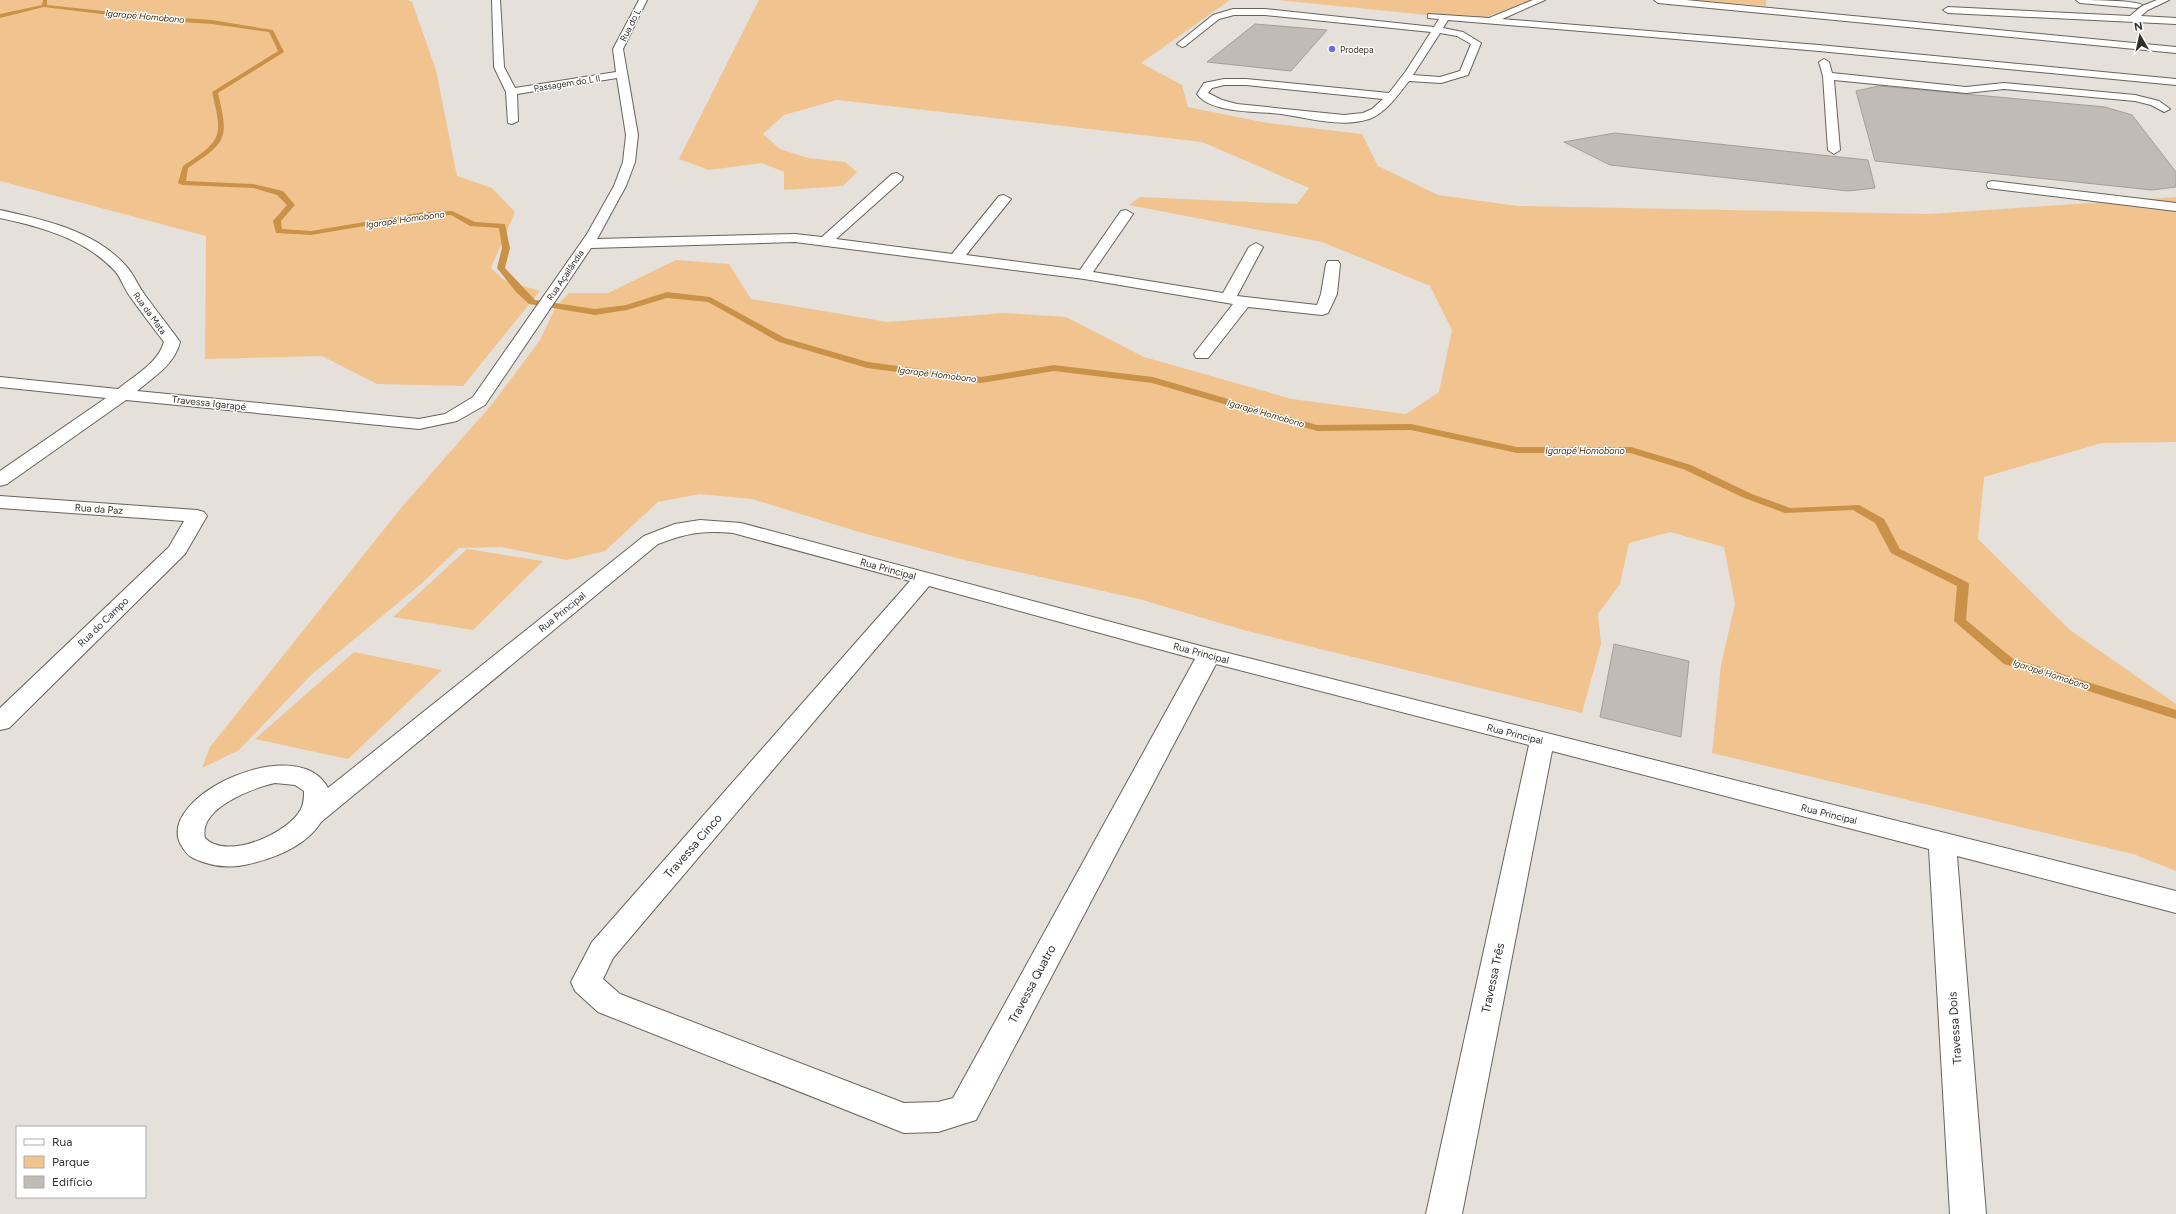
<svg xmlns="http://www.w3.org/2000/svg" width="2176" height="1214" viewBox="0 0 2176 1214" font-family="Figtree,sans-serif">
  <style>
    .green { fill: #f1c48f }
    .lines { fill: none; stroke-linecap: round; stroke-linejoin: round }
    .stream { fill: #ca9249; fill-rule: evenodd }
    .building { fill: #c1bbb5; stroke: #a49f99 }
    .minor-casing { stroke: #67635d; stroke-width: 2 }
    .minor { fill: #fff; fill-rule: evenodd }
    .poi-dot { fill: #6f6ae5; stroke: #fff; stroke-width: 1.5 }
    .labels { text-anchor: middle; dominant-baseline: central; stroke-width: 3; stroke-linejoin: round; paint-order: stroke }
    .far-water-label { font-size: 9px; font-style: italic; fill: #432c0c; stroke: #fff }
    .far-street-label { font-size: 9px; fill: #32302d; stroke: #fff }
    .far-poi-label { font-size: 9px; fill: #32302d; stroke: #fff; text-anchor: start }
    .street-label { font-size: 10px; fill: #32302d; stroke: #fff }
    .near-street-label { font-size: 12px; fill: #32302d; stroke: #fff }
  </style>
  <rect width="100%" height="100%" fill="#e5e0da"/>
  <!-- green -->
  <g class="green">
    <polygon points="0,0 408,0 412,2 436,70 457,176 492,188 515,212 491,268 504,280 540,291 463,386 377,384 322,356 205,359 206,236 0,181"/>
    <polygon points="759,0 1230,0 1141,63 1182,85 1188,107 1267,123 1362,134 1378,166 1438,195 1518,206 1929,214 2176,197 2176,442 2102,443 1984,477 1978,539 2070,630 2176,704 2176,871 2133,854 1712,753 1721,665 1735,604 1724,547 1670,532 1629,543 1620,584 1598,614 1601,644 1582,713 1247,631 1139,599 960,559 859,532 752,499 700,494 658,502 605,551 567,560 501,547 459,548 421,584 311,675 239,750 202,768 210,747 401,508 493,403 540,340 556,306 569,293 608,293 676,260 729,264 751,299 888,322 1005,313 1066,317 1144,357 1292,399 1406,414 1439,392 1452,330 1430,286 1322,242 1129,205 1140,197 1297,204 1309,188 1202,142 837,100 784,115 763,134 780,149 808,158 845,162 857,172 843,186 784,190 784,172 762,163 709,170 679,159"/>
    <polygon points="1278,0 1532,0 1478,20"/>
    <polygon points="1694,0 1766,0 1766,6"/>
    <polygon points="467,549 543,561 473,630 393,617"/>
    <polygon points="354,652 442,670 348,759 255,739"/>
  </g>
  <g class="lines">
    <!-- stream -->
    <path class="stream" d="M43,0H47V5L151,16L212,20L273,30L284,52L218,93C229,139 227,142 188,168L186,181L253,184L283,191L295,205L281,221L282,229L311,231L424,212L452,211L475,222L505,224L510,248L505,268L535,300L595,309L626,305L667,292L710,297L785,338L868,362L981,377L1054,365L1153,377L1317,425L1411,424L1517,447H1631L1691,465L1752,494L1790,508L1859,505L1884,519L1900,549L1967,582L1969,584L1966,620L2012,658L2176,710V719L2004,664L1954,621L1957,586L1891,553L1875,523L1853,510L1785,513L1744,498L1683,469L1630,453H1517L1411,430L1317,431L1152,383L1054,371L981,383L867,368L779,342L708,302L667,298L627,310L595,315L529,304L516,292L497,268L502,248L499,228L470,226L451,215L424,216L311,235L276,233L273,221L287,205L277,195L253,188L182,185L178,183L183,166C222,140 223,138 212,92L278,51L269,32L212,24L151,20L44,7L0,18V14L42,5Z"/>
  </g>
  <!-- building -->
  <g class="building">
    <polygon points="1255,24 1327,30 1291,71 1207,62"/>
    <polygon points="1879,86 2105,107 2132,115 2176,172 2176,187 2152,190 1875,161 1856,91"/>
    <polygon points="1615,133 1868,160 1875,188 1848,191 1610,165 1564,142"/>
    <polygon points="1614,644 1689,661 1681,737 1600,717"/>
  </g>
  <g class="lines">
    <defs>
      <g id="minor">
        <path d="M492,0H500L504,67L515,88L616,72L613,49L639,0H647L623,49L638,135L635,162L626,186L597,239L795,234L822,237L892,174L897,173L903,177L902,180L836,239L952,254L999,196L1004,195L1011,199L966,255L1080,270L1121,211L1126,210L1133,214L1093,272L1223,293L1249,247L1256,243L1263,247L1237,296L1317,305L1321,294L1326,264L1328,261H1338L1340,264L1337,294L1328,313L1322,315L1248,307L1208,358H1196L1194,354L1233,304L1084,279L795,242L591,248L485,405L457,421L419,429L126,400L7,484L0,486V471L106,398L0,387V377L118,389C135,375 158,363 164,342C152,326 140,311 129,295C124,288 121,278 115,271C85,239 42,227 0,218V210C45,220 96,231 127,267C134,275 138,286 145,295C156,311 169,326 180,342C174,365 155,376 137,391L419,419L445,414L473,397L587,234L614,186L623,162L626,135L617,78L517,94L518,121L512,124L508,123L506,92L494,67Z"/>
        <path d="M1533,0H1545L1502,19L1819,45L2176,79V85L1819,51L1448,20L1443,28L1463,32L1481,43L1468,75L1441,83L1409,81C1398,95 1386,113 1369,119C1342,128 1309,118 1281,114C1259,111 1211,114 1197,94L1204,83L1224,79H1246L1389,93L1406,71L1431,32L1265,15H1234L1219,19L1185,46L1182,47L1177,44L1213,15L1233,9H1265L1434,27L1439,19L1428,18V14L1489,18ZM1440,33L1457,36L1471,44L1460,71L1440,77L1413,75ZM1224,85H1246L1383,99L1372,109L1363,113L1344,115L1237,104L1222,100L1208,93L1212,88Z"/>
        <polygon points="1654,0 1686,0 2176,47 2176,53 1658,3"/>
        <path d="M2076,0C2088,0 2133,0 2142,5L2137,8L2080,3Z"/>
        <polygon points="2157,0 2169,0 2148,10 2141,16 2176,18 2176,24 1948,13 1943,10 1948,7 2130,16 2142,6"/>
        <polygon points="1824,59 1829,62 1832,73 1966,87 2004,83 2135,95 2159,101 2170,109 2164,112 2151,105 2135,101 2004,89 1966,93 1834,80 1840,150 1834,154 1828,150 1823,76 1819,62"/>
        <polygon points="1993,181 2176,203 2176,211 1988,188 1987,185 1988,182"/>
        <polygon points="0,496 197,510 204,512 207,516 185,554 9,728 0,730 0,708 169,547 184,521 0,508"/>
        <path d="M700,520L741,523L1212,649L2176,891V913L1957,856L1986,1214H1950L1929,849L1552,751L1462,1214H1426L1529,745L1216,664L976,1120L938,1132L904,1133L598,1012L575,991L571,982L592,942L910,581L733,533C704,530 686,533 658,544L321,822C306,846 275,858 249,864C230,869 210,866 193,858C187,855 184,850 181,845C154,797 298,730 328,788L644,536L675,524ZM929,586L1195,659L953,1098L938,1102L904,1103L620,994L603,979L613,958ZM275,783L295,785L304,791C304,797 304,803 301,809C289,833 227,861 205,838C198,808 253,788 275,783Z"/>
      </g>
    </defs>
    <!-- minor casing -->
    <use href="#minor" class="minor-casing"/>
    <!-- minor -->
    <use href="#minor" class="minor"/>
  </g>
  <!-- markers -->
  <circle class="poi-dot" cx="1332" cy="49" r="4"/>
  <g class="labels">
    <!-- far-water labels -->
    <g class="far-water-label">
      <text transform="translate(145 16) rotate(5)">Igarapé Homobono</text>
      <text transform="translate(405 219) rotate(-8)">Igarapé Homobono</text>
      <text transform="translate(937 374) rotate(7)">Igarapé Homobono</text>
      <text transform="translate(1266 413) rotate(16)">Igarapé Homobono</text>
      <text x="1585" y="450">Igarapé Homobono</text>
      <text transform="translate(2051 674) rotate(18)">Igarapé Homobono</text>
    </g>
    <!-- far-street labels -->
    <g class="far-street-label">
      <text transform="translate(630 25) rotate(-63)">Rua do L</text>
      <text transform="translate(567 83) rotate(-9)">Passagem do L II</text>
      <text transform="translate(565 275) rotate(-56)">Rua Açailândia</text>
      <text transform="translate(150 313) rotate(54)">Rua da Mata</text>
    </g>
    <!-- far-poi labels -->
    <g class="far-poi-label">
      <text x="1340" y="49">Prodepa</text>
    </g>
    <!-- street labels -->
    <g class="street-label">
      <text transform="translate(209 403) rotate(6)">Travessa Igarapé</text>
      <text transform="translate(99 509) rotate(4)">Rua da Paz</text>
      <text transform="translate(888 569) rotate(15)">Rua Principal</text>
      <text transform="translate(562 612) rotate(-39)">Rua Principal</text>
      <text transform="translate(103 622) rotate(-44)">Rua do Campo</text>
      <text transform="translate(1201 653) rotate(15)">Rua Principal</text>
      <text transform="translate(1515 734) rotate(14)">Rua Principal</text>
      <text transform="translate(1829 814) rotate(14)">Rua Principal</text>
    </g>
    <!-- near-street labels -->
    <g class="near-street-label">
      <text transform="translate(693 846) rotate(-49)">Travessa Cinco</text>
      <text transform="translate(1493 978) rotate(-78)">Travessa Três</text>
      <text transform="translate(1032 984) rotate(-62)">Travessa Quatro</text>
      <text transform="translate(1955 1028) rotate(-94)">Travessa Dois</text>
    </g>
  </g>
  <!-- legend -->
  <rect x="16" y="1126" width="130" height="72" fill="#ffffff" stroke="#adacab"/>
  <rect x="24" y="1139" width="20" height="6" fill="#ffffff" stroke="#adacab"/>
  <text x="52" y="1146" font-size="12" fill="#32302d">Rua</text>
  <rect x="24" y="1156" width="20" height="12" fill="#f1c48f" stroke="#adacab"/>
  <text x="52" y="1166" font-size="12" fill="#32302d">Parque</text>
  <rect x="24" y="1176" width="20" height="12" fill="#c1bbb5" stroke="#adacab"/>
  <text x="52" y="1186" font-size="12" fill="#32302d">Edifício</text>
  <!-- north arrow -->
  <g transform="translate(2140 36) rotate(351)" stroke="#ffffff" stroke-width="3" paint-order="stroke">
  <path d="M0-3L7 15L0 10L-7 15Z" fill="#32302d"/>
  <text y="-6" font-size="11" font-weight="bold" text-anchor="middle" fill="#32302d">N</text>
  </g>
</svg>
